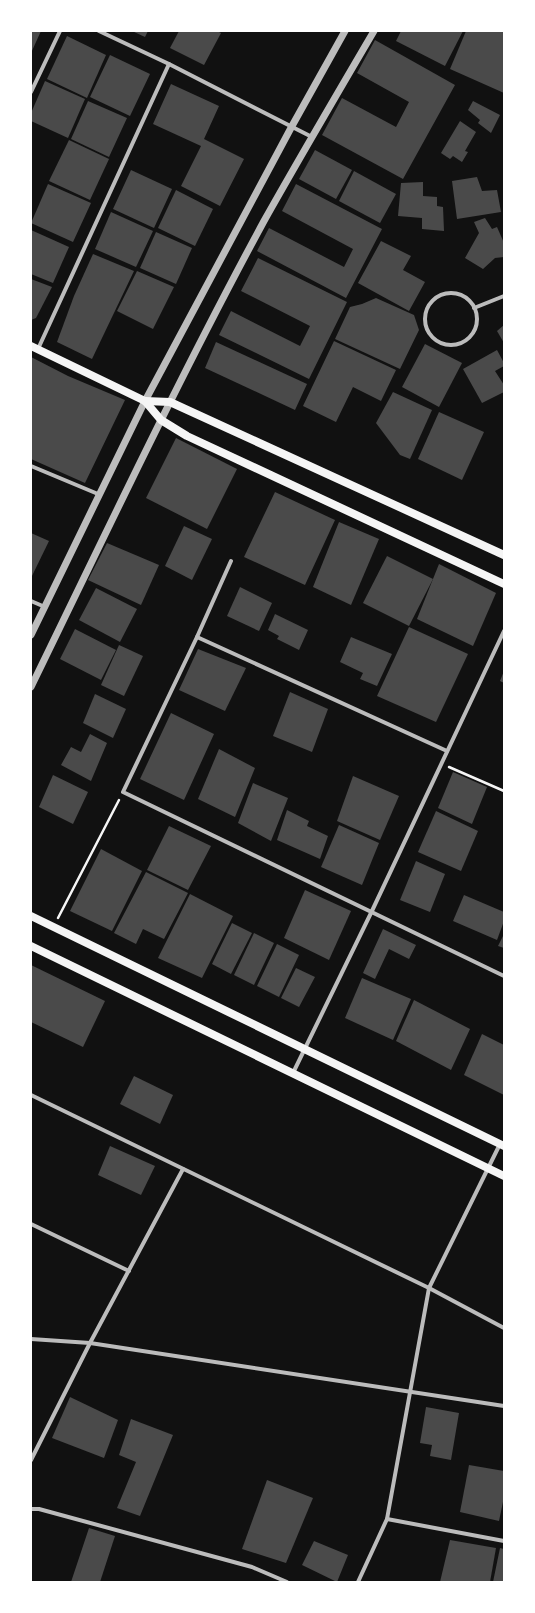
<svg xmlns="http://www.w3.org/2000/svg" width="535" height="1613" viewBox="0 0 535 1613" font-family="Arial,sans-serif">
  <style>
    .building { fill: #4a4a4a }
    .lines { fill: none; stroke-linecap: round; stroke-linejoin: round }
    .path { stroke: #f5f5f5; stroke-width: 2.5 }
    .minor { stroke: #bcbcbc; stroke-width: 4 }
    .tertiary { stroke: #bcbcbc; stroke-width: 7 }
    .secondary { stroke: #f5f5f5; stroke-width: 8 }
  </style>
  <rect width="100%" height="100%" fill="#111"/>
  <!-- building -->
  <g class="building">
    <polygon points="31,31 41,31 31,53"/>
    <polygon points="132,31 148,31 145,37"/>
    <polygon points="179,31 217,31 221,33 204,65 170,48"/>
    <polygon points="401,31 463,31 445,66 396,41"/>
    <polygon points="466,31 504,31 504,93 450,69"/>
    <polygon points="67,36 106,55 87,98 47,79"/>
    <polygon points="375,40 455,85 403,179 322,135 342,98 396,127 409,102 357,73"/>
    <polygon points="110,55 150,74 130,116 90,97"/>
    <polygon points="45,81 85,99 68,138 31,121 31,113"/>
    <polygon points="171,84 219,106 204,139 244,159 220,206 181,186 201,146 153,124"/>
    <polygon points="88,101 127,118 109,157 71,139"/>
    <polygon points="473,101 500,115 491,133 478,123 480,120 468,110"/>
    <polygon points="460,121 476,132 465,151 468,152 462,162 453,156 450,159 441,153"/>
    <polygon points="69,140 109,159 90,200 49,181"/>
    <polygon points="315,150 352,170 336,199 299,179"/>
    <polygon points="131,170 172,189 154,228 113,209"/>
    <polygon points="354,171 396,194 380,223 339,201"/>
    <polygon points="477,177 482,191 497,190 501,212 457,219 452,181"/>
    <polygon points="423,182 423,196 437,197 437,206 443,207 444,231 422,229 422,218 398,216 401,183"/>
    <polygon points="48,184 91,203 73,242 31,223"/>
    <polygon points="296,184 382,229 346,298 257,251 269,228 344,267 353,249 282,211"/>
    <polygon points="176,190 213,209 195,246 158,228"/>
    <polygon points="111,212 153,231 136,267 95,249"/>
    <polygon points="485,218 492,229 497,227 504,243 504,257 495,258 483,269 465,258 479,233 474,222"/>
    <polygon points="31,230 69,247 53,283 31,274"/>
    <polygon points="156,232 192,248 176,284 140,268"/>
    <polygon points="381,241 411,256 403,270 425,282 409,311 358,283"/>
    <polygon points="93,254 134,271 92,359 57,342 74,296"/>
    <polygon points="258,258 347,302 309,379 219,335 231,311 300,346 310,326 241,291"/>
    <polygon points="137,271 174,287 153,329 117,311"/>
    <polygon points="31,279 52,287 36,318 31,320"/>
    <polygon points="376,298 414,315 419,330 400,369 335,339 350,307 362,304"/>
    <polygon points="504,325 504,343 497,331"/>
    <polygon points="334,341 396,370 381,401 353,387 336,422 303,406"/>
    <polygon points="216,342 307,384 295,410 205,368"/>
    <polygon points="425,344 462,363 439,407 402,387"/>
    <polygon points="497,350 504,363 504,366 495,371 504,385 504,392 482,403 463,369"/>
    <polygon points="31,357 68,376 125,400 85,483 31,459"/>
    <polygon points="393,392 432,410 410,459 400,455 376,423"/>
    <polygon points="439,412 484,432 462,480 418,459"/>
    <polygon points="176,438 237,469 207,529 146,498"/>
    <polygon points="275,492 335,520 305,585 244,557"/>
    <polygon points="339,522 379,539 351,605 313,587"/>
    <polygon points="184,526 212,539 192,580 165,566"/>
    <polygon points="31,533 49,541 31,578"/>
    <polygon points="107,543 159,565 141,605 88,580"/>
    <polygon points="387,556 433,579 409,626 363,603"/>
    <polygon points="439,564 496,593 473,646 417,619"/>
    <polygon points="240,587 272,603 259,631 227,616"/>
    <polygon points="96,588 137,609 120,642 79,620"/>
    <polygon points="275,614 308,630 299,650 277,639 279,636 268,630"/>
    <polygon points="409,627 468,654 436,722 377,696"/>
    <polygon points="75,629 116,650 101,680 60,659"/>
    <polygon points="351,637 392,654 377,686 360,679 363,673 340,662"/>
    <polygon points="119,645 143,656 124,696 101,685"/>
    <polygon points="198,649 246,668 225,711 179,690"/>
    <polygon points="504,671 504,683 500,681"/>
    <polygon points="290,692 328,709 312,752 273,736"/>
    <polygon points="95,694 126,709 113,738 83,723"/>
    <polygon points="171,713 214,734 184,800 140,779"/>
    <polygon points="90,734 107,743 91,781 61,765 71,747 81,752"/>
    <polygon points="219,749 255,768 235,817 198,799"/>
    <polygon points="453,772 487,787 472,824 438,808"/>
    <polygon points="53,775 88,792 73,824 39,807"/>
    <polygon points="353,776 399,796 380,840 337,821"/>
    <polygon points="253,783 288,798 271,841 238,823"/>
    <polygon points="287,810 309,821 307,826 328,836 320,859 277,840"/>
    <polygon points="436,811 478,831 461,871 418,852"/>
    <polygon points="339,825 379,843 362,885 321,867"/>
    <polygon points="169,826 211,846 188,890 147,870"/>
    <polygon points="101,849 142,871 112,931 70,911"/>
    <polygon points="416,861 445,874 430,912 400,900"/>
    <polygon points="146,872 188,893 164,939 143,929 136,944 114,933"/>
    <polygon points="305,890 351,911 329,960 284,938"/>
    <polygon points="190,894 233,916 202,978 158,958"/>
    <polygon points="464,895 504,912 504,921 497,940 453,921"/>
    <polygon points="232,923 252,933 231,974 212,964"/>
    <polygon points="383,929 416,945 409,959 389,949 375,979 363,973"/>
    <polygon points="254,933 274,943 254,985 234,975"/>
    <polygon points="504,934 504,948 498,946"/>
    <polygon points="277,944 299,955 279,997 257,986"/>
    <polygon points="31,965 105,1001 83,1047 31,1022"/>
    <polygon points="296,968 315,977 299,1007 281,998"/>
    <polygon points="362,978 411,999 393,1040 345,1018"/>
    <polygon points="414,1000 470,1029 451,1070 396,1041"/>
    <polygon points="482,1034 504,1045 504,1095 464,1075"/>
    <polygon points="134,1076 173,1095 160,1124 120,1104"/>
    <polygon points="110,1146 155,1166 141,1195 98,1175"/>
    <polygon points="70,1397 118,1420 104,1458 52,1438"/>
    <polygon points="426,1407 459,1413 451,1460 430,1456 432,1445 420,1443"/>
    <polygon points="131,1419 173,1435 140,1516 117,1508 136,1462 119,1455"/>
    <polygon points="469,1465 504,1471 504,1497 499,1521 460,1512"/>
    <polygon points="267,1480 313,1498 286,1563 242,1549"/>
    <polygon points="89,1528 115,1536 100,1582 71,1582"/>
    <polygon points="450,1540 496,1548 490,1582 440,1582"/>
    <polygon points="314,1541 348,1555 337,1582 302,1565"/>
    <polygon points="500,1548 504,1549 504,1582 493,1582"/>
  </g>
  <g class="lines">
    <!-- path -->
    <g class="path">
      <polyline points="449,767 504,791"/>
      <polyline points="58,918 119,800"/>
    </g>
    <!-- minor -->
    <g class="minor">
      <polyline points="99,31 169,64 312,137"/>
      <polyline points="31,92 60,31"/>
      <circle cx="451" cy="319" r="26"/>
      <polyline points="474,308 504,296"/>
      <polyline points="38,349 169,64"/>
      <polyline points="31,466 98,494"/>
      <polyline points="231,561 197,637 123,792 504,976"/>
      <polyline points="31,601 45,607"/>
      <polyline points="197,637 447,751"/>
      <polyline points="293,1073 371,913 504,631"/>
      <polyline points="31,1095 429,1288 504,1328"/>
      <polyline points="31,1224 129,1271"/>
      <polyline points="31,1339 90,1343 504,1406"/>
      <polyline points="31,1460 90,1343 183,1169"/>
      <polyline points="31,1509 39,1509 252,1567 287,1582"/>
      <polyline points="387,1519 504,1541"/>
      <polyline points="358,1582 387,1519 429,1288 500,1144"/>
    </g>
    <!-- tertiary -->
    <g class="tertiary">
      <polyline points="31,635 145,401 292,126 345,31"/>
      <path d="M31,687C107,531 181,374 264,221C300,157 337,94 374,31"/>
    </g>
    <!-- secondary -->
    <g class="secondary">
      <polyline points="31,346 145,401 161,420 187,436 504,584"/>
      <polyline points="145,401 170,402 504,555"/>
      <polyline points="31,916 504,1146"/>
      <polyline points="31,946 504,1176"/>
    </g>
  </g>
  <!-- border -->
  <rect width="535" height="1613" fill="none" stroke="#ffffff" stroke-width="64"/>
</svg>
